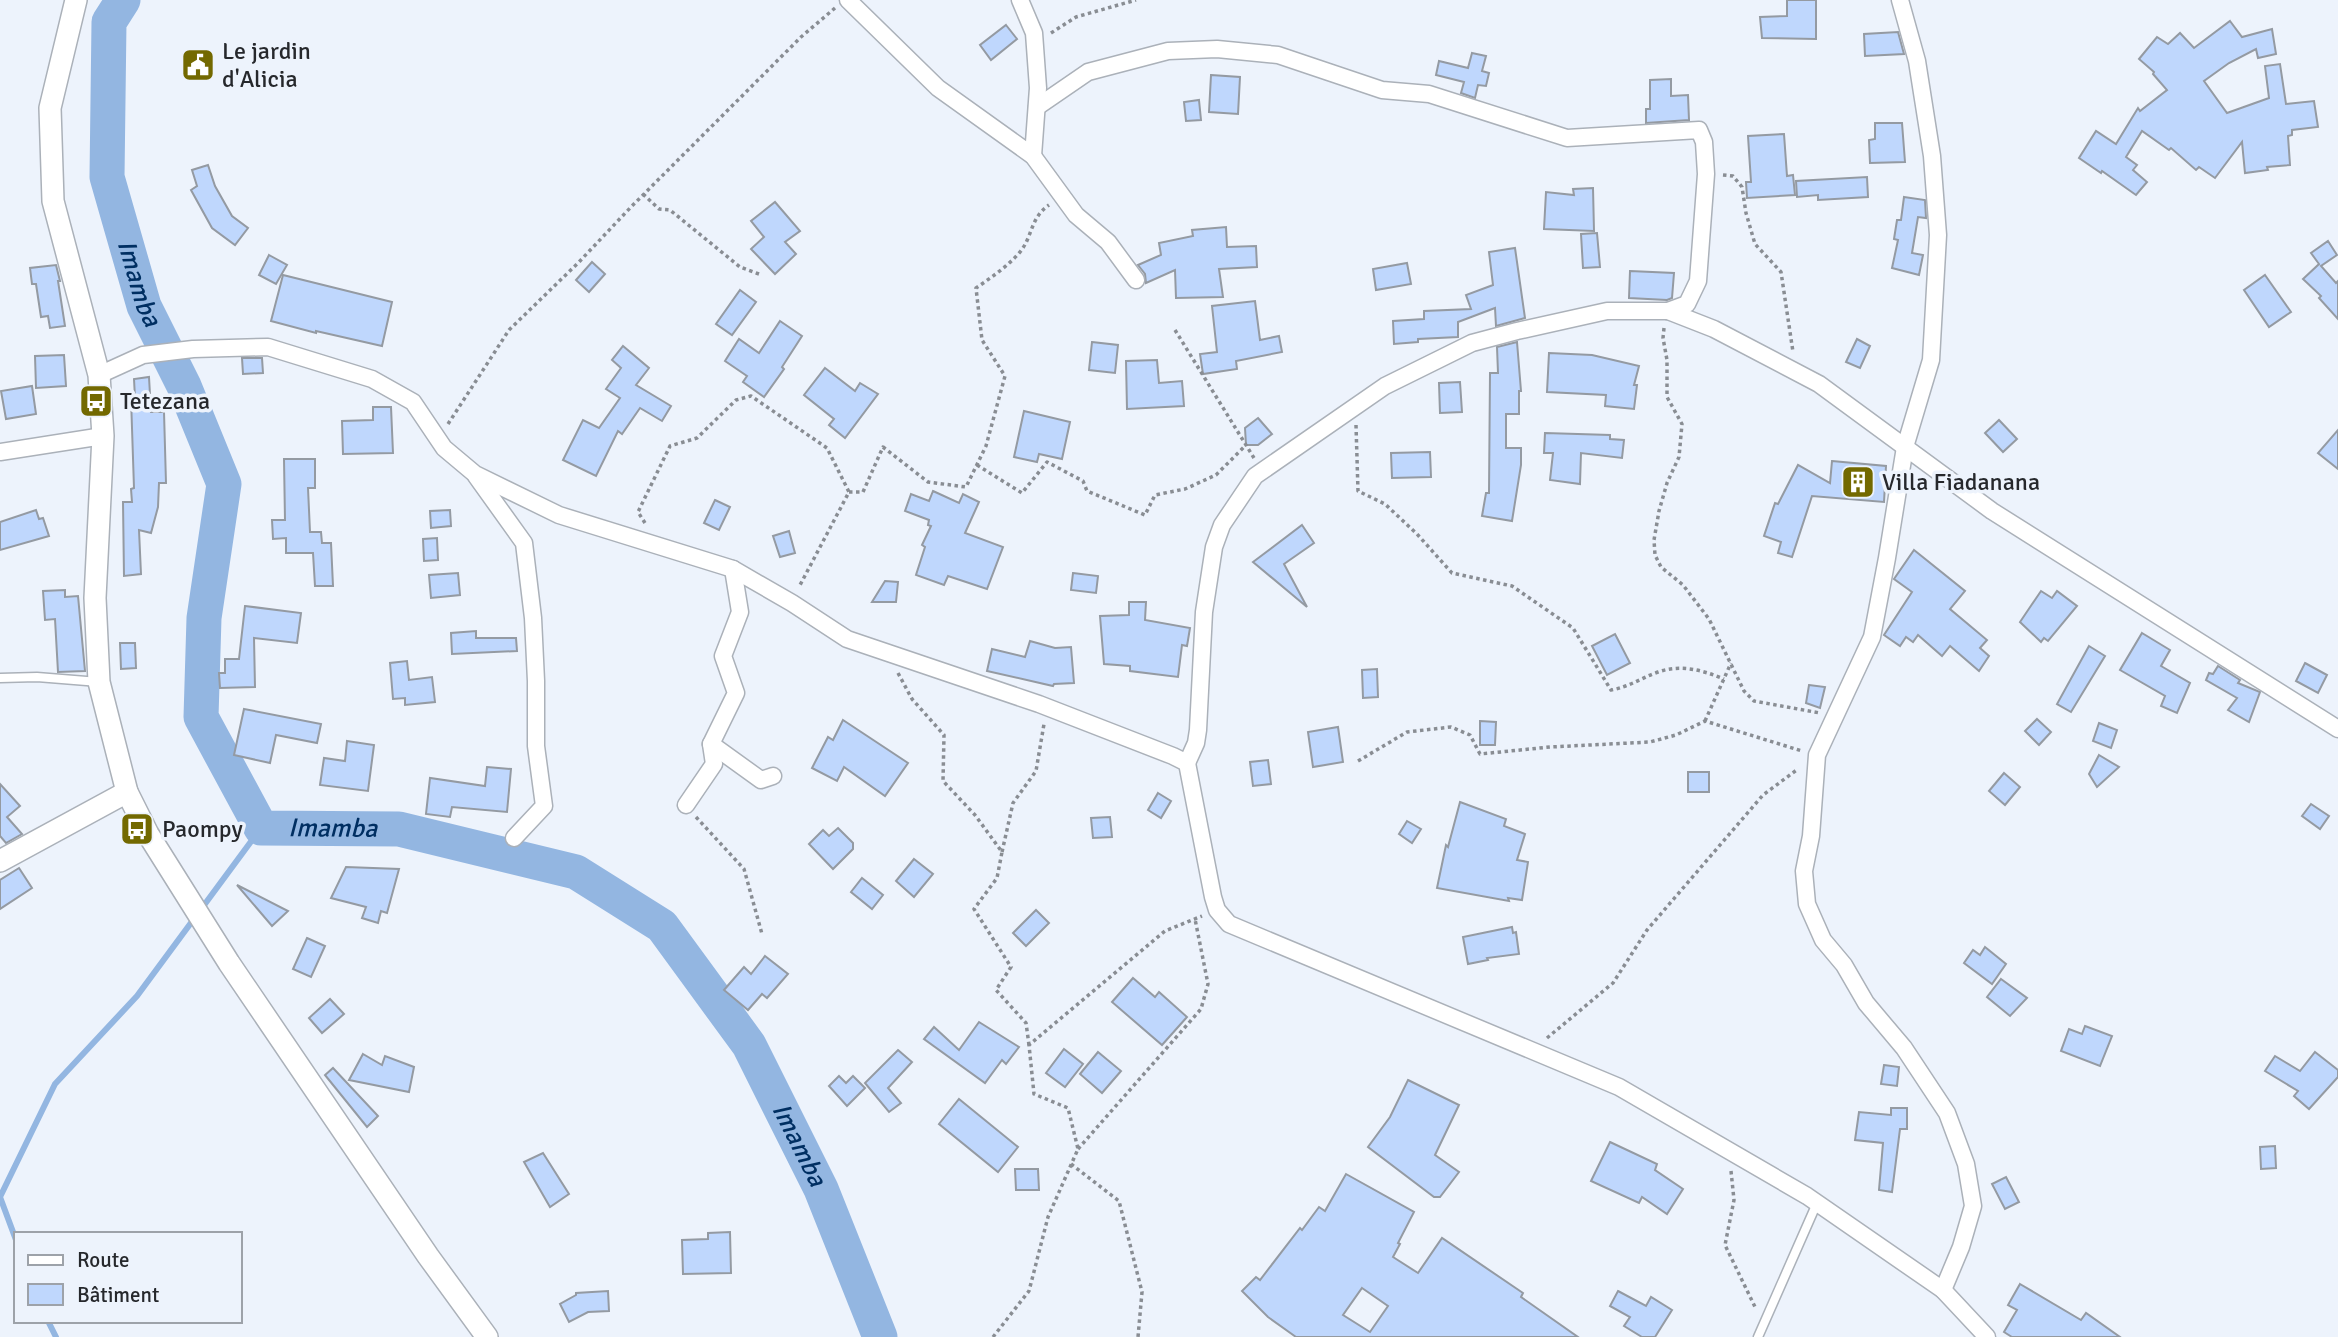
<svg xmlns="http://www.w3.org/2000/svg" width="2338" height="1337" viewBox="0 0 2338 1337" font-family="Signika,sans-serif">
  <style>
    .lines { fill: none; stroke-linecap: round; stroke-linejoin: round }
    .stream { stroke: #93b6e1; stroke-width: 6 }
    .river { stroke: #93b6e1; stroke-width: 35 }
    .building { fill: #bfd7fd; stroke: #949aa2; stroke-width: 2; fill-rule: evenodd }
    .lane-casing { stroke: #abb1b9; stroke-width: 11 }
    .street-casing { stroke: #abb1b9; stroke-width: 19 }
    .secondary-casing { stroke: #abb1b9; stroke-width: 24 }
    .path { stroke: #898d93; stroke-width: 3.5; stroke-dasharray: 3.5 3.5; stroke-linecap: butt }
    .lane { stroke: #fff; stroke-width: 8 }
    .street { stroke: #fff; stroke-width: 16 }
    .secondary { stroke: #fff; stroke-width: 21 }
    .labels { text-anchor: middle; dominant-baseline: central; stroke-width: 7; stroke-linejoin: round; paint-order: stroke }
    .poi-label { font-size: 24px; fill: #26282c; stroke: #edf3fc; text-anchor: start }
    .water-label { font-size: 26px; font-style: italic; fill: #002f62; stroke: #edf3fc }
  </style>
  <rect width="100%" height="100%" fill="#edf3fc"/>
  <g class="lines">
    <!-- stream -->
    <g class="stream">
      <polyline points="16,1240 0,1197 55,1084 137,996 261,828"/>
      <polyline points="48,1321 56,1337"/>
    </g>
    <!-- river -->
    <path class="river" id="s1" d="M123,0L109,22L107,177L144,306L184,386L224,484L204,618L201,717L261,828L399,829L576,872L662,926L749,1045L821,1189L880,1337"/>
  </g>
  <!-- building -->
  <g class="building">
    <polygon points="1787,0 1816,0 1816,39 1762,38 1760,17 1787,16"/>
    <polygon points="2230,21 2242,37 2272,29 2276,54 2258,58 2256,49 2229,63 2204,81 2227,113 2269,98 2265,66 2280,64 2286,104 2314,101 2318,127 2292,130 2292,135 2288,136 2290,165 2267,167 2268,170 2245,173 2242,142 2215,178 2199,167 2196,170 2171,148 2169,150 2142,131 2126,157 2137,165 2133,170 2147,182 2136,195 2102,171 2101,173 2079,158 2096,131 2116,144 2138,108 2140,111 2167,90 2153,74 2154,72 2139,59 2157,37 2168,44 2180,33 2194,48"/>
    <polygon points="1006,25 1017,39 991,60 980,45"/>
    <polygon points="1898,32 1904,54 1865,56 1864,34"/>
    <polygon points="1472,53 1486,56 1482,71 1489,73 1486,86 1478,85 1475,98 1461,93 1464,82 1436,75 1439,61 1468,68"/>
    <polygon points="1211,75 1240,77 1238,114 1209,112"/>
    <polygon points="1671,79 1671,96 1688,95 1689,120 1646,123 1646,109 1650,109 1650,80"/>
    <polygon points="1199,100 1201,120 1186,121 1184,102"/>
    <polygon points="1875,123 1902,123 1905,162 1870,163 1869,140 1875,139"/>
    <polygon points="1784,134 1787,176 1793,175 1795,195 1747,198 1746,182 1751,182 1748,136"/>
    <polygon points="208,165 215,186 232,216 248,228 235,245 212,228 191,190 197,186 192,170"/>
    <polygon points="1867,177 1868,197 1818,200 1818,195 1797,197 1796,181"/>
    <polygon points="1593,188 1594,231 1544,229 1546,192 1574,195 1573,189"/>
    <polygon points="1904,197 1925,200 1926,218 1918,217 1912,253 1923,255 1919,275 1892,268 1898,240 1894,239 1897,220 1901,220"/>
    <polygon points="775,202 800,231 785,242 796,254 775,274 751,249 764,237 751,221"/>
    <polygon points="1226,227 1227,247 1256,246 1257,267 1219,269 1223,297 1176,298 1175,270 1146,283 1145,274 1138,265 1161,255 1159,243 1193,236 1192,230"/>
    <polygon points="1597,233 1600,267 1583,268 1581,234"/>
    <polygon points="2328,241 2337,255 2321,266 2336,283 2338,281 2338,319 2319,298 2321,296 2303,279 2319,264 2311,253"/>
    <polygon points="1515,248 1525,318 1496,326 1495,308 1458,322 1458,337 1418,339 1418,342 1394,344 1393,321 1424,319 1424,311 1471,309 1466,295 1493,285 1489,252"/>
    <polygon points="269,255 287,265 276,284 259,275"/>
    <polygon points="592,262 605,274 589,292 576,280"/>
    <polygon points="1407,263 1411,284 1376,290 1373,269"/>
    <polygon points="56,265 60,281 58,281 65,326 50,328 48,316 41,317 36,284 32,284 30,268"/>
    <polygon points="1630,271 1674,273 1672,298 1667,300 1629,298"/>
    <polygon points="283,275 392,302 382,346 316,331 316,333 271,321"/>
    <polygon points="2265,275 2291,312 2269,327 2244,290"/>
    <polygon points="740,290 756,302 732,335 716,324"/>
    <polygon points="1255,301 1260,340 1279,336 1282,352 1236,361 1237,369 1203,374 1200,354 1217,352 1212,306"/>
    <polygon points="780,321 802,336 782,367 784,369 764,397 743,382 747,376 725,361 739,339 759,353"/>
    <polygon points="1857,339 1870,346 1860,368 1846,362"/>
    <polygon points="1092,342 1118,345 1115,373 1089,370"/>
    <polygon points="1517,342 1521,391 1519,391 1519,414 1506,414 1506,448 1521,448 1521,465 1512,521 1482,516 1486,493 1489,493 1490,373 1498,373 1497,347"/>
    <polygon points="623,346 649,368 636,385 671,406 662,421 640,408 622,434 618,431 596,476 563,460 583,420 599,428 620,398 606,389 621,368 612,360"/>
    <polygon points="1549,353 1592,355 1639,366 1634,385 1637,385 1634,409 1605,406 1606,395 1547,392"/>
    <polygon points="64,355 66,386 36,388 35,356"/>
    <polygon points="242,358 262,358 263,373 243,374"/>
    <polygon points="1157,360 1159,383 1182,381 1184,406 1127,409 1126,361"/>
    <polygon points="825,368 855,391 860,383 878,394 845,438 829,425 834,419 804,395"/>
    <polygon points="149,377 151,412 164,412 166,483 159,483 158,507 151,533 139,530 141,574 124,576 123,502 132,502 131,489 134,488 131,398 135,398 134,379"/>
    <polygon points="1460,382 1462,412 1440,413 1439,383"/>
    <polygon points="32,386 36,414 6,419 1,391"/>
    <polygon points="373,407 391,407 393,453 343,454 342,421 373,420"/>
    <polygon points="1024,411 1070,422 1062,459 1039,454 1037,462 1014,457"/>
    <polygon points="1258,418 1272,434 1258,445 1246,445 1245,428"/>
    <polygon points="1999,420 2017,439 2003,452 1985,433"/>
    <polygon points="2338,430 2338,469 2318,453"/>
    <polygon points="1545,433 1610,435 1610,439 1624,440 1622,458 1581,453 1580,484 1550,480 1553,453 1544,453"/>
    <polygon points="1430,452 1431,477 1392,478 1391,453"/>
    <polygon points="284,459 315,459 315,488 308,488 310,532 321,532 322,543 331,543 333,586 315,586 313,553 286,553 286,538 273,539 272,520 285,520"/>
    <polygon points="1832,461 1886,466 1884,502 1812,496 1792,557 1778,553 1781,542 1764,536 1775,503 1778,504 1798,465 1830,483"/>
    <polygon points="933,491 959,503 963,494 979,502 965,533 1003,547 987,589 948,576 944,585 916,575 925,547 922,545 931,526 928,525 929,520 905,511 911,494 929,501"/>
    <polygon points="715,500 730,507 719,530 704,523"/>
    <polygon points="36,510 39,519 43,518 49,536 0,550 0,522"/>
    <polygon points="450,510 451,526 431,528 430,511"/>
    <polygon points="1302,525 1314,543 1284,564 1307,607 1253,562"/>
    <polygon points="789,531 795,553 780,557 773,536"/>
    <polygon points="437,538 438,560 424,561 423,539"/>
    <polygon points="1914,550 1965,591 1950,609 1987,640 1980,648 1989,656 1979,671 1950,646 1942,656 1918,635 1913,642 1906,637 1900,646 1884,635 1912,592 1894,579"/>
    <polygon points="458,573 460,595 431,598 429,575"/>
    <polygon points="1073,573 1098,576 1096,593 1071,590"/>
    <polygon points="885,581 898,582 896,602 872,602"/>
    <polygon points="65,590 65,597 78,596 85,671 58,672 55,619 45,620 43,591"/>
    <polygon points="2041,591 2052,598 2057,591 2077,606 2048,641 2044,638 2041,642 2020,622"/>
    <polygon points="1129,602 1146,602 1145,620 1190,628 1187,646 1182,645 1178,677 1130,671 1130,666 1104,664 1100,616 1129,615"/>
    <polygon points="245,606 301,613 297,643 254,638 255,687 220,688 219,673 225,673 225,659 239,659"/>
    <polygon points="476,631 476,638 516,638 517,651 452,654 451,633"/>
    <polygon points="2142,633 2170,650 2161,666 2190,683 2177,713 2161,706 2165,696 2120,670"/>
    <polygon points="1615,634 1630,663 1607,675 1592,646"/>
    <polygon points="1030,641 1055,648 1071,647 1074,683 1054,684 1053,686 987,671 992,649 1025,657"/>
    <polygon points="120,643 135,643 136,668 121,669"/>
    <polygon points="2089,646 2105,656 2071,712 2057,704"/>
    <polygon points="407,661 409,680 432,677 435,702 405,705 405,698 393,699 390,663"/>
    <polygon points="2305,663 2327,675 2318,693 2296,681"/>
    <polygon points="2218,666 2240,680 2238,683 2260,692 2249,722 2228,710 2237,698 2206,680 2209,673 2213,674"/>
    <polygon points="1377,669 1378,697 1363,698 1362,670"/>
    <polygon points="1809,685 1825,687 1820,708 1806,703"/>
    <polygon points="244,709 321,724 317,743 276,735 270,763 234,755"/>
    <polygon points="2037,719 2051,732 2039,745 2025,731"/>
    <polygon points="843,720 908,763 885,796 844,767 837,781 812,768 828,737 833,740"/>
    <polygon points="1480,721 1496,722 1495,745 1480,745"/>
    <polygon points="2099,723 2117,730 2111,748 2093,741"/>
    <polygon points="1338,727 1343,762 1313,767 1308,732"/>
    <polygon points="347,741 374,745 368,791 320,785 324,758 345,761"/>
    <polygon points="2099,755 2119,767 2097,787 2089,774"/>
    <polygon points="1268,760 1271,784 1253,786 1250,762"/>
    <polygon points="487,767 511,769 507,812 452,807 450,817 426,814 430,778 485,786"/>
    <rect x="1688" y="772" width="21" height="20"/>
    <polygon points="2004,773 2020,787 2005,805 1989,791"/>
    <polygon points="0,784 20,806 7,817 22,834 6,843 0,836"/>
    <polygon points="1158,793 1171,801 1161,818 1148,810"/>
    <polygon points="1460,802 1506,819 1504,826 1525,834 1517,860 1528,862 1522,900 1508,898 1509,901 1437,888 1446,845 1448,847"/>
    <polygon points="2311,804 2329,816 2320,829 2302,816"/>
    <polygon points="1110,817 1112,837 1093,838 1091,818"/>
    <polygon points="1407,821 1421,829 1412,843 1399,834"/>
    <polygon points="838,828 853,843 853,849 833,869 809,844 823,830 829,836"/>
    <polygon points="914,859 933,874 914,897 896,881"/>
    <polygon points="346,867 399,869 387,913 381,911 378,923 362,918 366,907 331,898"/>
    <polygon points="19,868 32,888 0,909 0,880"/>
    <polygon points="862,878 883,895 872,909 851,892"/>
    <polygon points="237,885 288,911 272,926"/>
    <polygon points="1036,910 1049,923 1026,946 1013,933"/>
    <polygon points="1512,927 1513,933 1516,932 1519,954 1487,958 1488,960 1468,964 1463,937"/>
    <polygon points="307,938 325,946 311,977 293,969"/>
    <polygon points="1985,947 2006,964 1992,984 1964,963 1973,950 1980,955"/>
    <polygon points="765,956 788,974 767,998 762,994 748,1010 724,990 744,967 751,974"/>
    <polygon points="1133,978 1155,997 1159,992 1187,1017 1162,1045 1112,1002"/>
    <polygon points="2001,979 2027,998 2010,1016 1987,997"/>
    <polygon points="330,999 344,1014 322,1033 309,1018"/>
    <polygon points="979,1022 1019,1047 1006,1064 1002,1060 985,1083 924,1039 934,1027 959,1050"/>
    <polygon points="2085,1026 2112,1036 2100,1066 2061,1051 2069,1029 2082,1034"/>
    <polygon points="1064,1049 1083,1064 1065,1087 1046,1073"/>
    <polygon points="898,1050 912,1062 888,1088 901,1103 889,1112 865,1083"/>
    <polygon points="1098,1052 1121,1071 1102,1093 1080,1074"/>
    <polygon points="2315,1052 2338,1070 2338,1077 2309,1109 2294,1096 2298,1091 2265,1071 2275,1056 2300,1071"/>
    <polygon points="363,1054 382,1065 385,1056 414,1067 409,1092 349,1080"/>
    <polygon points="1884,1065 1899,1067 1897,1086 1881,1084"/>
    <polygon points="333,1068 378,1116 367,1127 325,1075"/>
    <polygon points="839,1076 846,1083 853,1076 865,1088 847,1106 829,1086"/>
    <polygon points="1408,1080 1459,1105 1435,1155 1459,1172 1440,1197 1434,1197 1368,1147 1390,1117"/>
    <polygon points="959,1099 1018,1147 998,1172 939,1124"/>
    <polygon points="1891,1108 1907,1108 1907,1129 1900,1129 1892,1192 1879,1190 1883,1143 1855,1140 1859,1112 1891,1115"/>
    <polygon points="1610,1142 1657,1164 1655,1170 1683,1189 1667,1214 1642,1197 1639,1203 1591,1181"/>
    <polygon points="2275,1146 2276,1168 2261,1169 2260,1147"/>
    <polygon points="543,1153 569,1194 550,1207 524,1162"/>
    <polygon points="1015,1169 1038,1169 1039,1190 1016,1190"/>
    <path d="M1346,1174L1414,1212L1398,1243L1400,1244L1393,1257L1418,1273L1442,1238L1523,1293L1521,1297L1578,1337H1296L1268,1317L1242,1291L1256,1277L1260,1280L1300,1228L1302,1230L1319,1207L1325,1211ZM1362,1288L1388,1306L1370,1332L1343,1315Z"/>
    <polygon points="2006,1177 2019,1202 2005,1209 1992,1184"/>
    <polygon points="730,1232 731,1273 683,1274 682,1240 708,1239 708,1233"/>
    <polygon points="2020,1284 2081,1320 2086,1313 2120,1337 2012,1337 2004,1332 2017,1310 2008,1305"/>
    <polygon points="608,1291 609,1311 588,1312 569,1322 560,1304 576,1295 576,1293"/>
    <polygon points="1618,1291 1646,1306 1651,1297 1672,1310 1655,1337 1642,1337 1624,1326 1630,1317 1610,1306"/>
  </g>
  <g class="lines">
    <defs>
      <g id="lane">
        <polyline points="0,678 37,677 99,682"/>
        <polyline points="1758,1337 1817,1203"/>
      </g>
      <g id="street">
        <polyline points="848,0 938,88 1033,156 1076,215 1108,242 1136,280"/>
        <polyline points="1020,0 1034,33 1038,88 1033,156"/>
        <polyline points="1900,0 1917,61 1932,156 1938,235 1931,360 1905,447 1887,558 1872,637 1817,755 1811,836 1804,871 1807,904 1823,940 1844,965 1866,1003 1904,1048 1947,1113 1966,1164 1973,1206 1961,1247 1943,1290"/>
        <polyline points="1037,107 1088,72 1168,51 1217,49 1278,55 1382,90 1429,94 1567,138 1699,130 1704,142 1706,174 1698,281 1687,304 1668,311"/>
        <polyline points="99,375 143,355 193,349 268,347 372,379 413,402 444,448 475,474 559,515 733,569 792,603 847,639 1039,704 1173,756 1187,763 1213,897 1217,910 1229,924 1619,1087 1807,1196 1943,1290 1987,1337"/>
        <polyline points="0,452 103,436"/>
        <polyline points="476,476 524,543 533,618 536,681 536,746 544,806 514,838"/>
        <polyline points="733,569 740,612 723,656 736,693 711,744 761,780 773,776"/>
        <polyline points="1187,763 1196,743 1198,730 1204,612 1214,547 1222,525 1255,476 1385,386 1472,343 1517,331 1607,311 1668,311 1714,329 1819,384 1992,511 2338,729"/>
        <polyline points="686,805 714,764 711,744"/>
      </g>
      <g id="secondary">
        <polyline points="76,0 50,108 53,201 99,375 103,436 95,598 99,682 127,792 148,834 229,963 428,1256 487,1337"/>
        <polyline points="0,861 127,792"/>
      </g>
    </defs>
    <!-- lane casing -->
    <use href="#lane" class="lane-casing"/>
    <!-- street casing -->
    <use href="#street" class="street-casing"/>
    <!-- secondary casing -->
    <use href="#secondary" class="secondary-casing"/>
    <!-- path -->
    <g class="path">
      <polyline points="1051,33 1076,17 1136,0"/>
      <polyline points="1723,175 1733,176 1742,187 1746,213 1755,244 1781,272 1793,352"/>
      <polyline points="643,194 659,209 670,210 740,267 759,274"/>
      <polyline points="1664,328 1663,338 1667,360 1667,397 1682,424 1679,457 1667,483 1659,511 1654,540 1655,555 1661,567 1683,585 1709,619 1744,691 1754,701 1820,713"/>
      <polyline points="1175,330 1254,458"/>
      <polyline points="448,424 509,330 578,263 631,207 801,37 835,8"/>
      <path d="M1356,425L1358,491L1385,504L1417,534L1452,573L1512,586L1573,628L1611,690C1629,687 1641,678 1658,672C1681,664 1702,670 1724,679"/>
      <polyline points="977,465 1022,493 1047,462 1083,481 1087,491 1145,515 1155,495 1185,489 1216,475 1246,445"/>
      <path d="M849,492H863L883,447L928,482L966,487L986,446L1005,376L982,340L976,288C992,277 1008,266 1020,252C1033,236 1030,218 1049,205"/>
      <polyline points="645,523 638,512 670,446 697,438 736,400 751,396 827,448 849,492 799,587"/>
      <polyline points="898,673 912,699 944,735 943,781 975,815 1002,852 997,878 974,909 1011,967 996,990 1026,1023 1029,1045"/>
      <polyline points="1705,721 1731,663"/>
      <polyline points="1358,761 1407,732 1451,727 1470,735 1480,754 1550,747 1650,742 1676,735 1705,721 1802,751"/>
      <polyline points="696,817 744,869 762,934"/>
      <polyline points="1002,852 1013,803 1036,771 1044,724"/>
      <polyline points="1547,1038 1613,983 1647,930 1763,795 1798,769"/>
      <polyline points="1078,1149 1201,1009 1208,984 1195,919"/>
      <polyline points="1071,1164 1119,1201 1142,1292 1138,1337"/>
      <polyline points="1731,1171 1734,1200 1725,1245 1756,1309"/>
      <polyline points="993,1337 1029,1291 1048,1217 1078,1149 1068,1108 1034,1094 1029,1045 1165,931 1202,916"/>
    </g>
    <!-- lane -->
    <use href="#lane" class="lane"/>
    <!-- street -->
    <use href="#street" class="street"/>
    <!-- secondary -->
    <use href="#secondary" class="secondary"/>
  </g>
  <!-- icons -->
  <defs>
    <symbol id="civic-square" viewBox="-11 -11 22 22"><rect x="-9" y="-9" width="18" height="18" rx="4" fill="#736900" stroke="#edf3fc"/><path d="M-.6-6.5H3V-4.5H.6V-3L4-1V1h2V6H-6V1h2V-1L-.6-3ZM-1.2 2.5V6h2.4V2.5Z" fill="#fff"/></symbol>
    <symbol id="bus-square" viewBox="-11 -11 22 22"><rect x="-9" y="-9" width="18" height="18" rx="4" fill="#736900" stroke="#edf3fc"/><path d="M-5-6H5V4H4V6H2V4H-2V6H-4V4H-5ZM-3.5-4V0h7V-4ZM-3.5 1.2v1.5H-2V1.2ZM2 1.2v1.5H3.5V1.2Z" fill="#fff"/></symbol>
    <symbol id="building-square" viewBox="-11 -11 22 22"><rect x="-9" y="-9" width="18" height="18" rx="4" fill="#736900" stroke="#edf3fc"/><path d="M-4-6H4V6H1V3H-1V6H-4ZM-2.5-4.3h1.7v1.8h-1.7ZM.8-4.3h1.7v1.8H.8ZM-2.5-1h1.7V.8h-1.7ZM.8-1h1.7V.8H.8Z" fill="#fff"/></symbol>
  </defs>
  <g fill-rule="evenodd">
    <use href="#civic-square" x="179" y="46" width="38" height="38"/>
    <use href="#bus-square" x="77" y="382" width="38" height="38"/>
    <use href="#building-square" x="1839" y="463" width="38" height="38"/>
    <use href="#bus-square" x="118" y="810" width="38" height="38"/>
  </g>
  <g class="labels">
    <!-- poi labels -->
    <g class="poi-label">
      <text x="222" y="51">Le jardin<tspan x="222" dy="28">d'Alicia</tspan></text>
      <text x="120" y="401">Tetezana</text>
      <text x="1882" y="482">Villa Fiadanana</text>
      <text x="162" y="829">Paompy</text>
    </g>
    <!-- water labels -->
    <g class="water-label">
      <text stroke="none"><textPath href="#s1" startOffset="292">Imamba</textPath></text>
      <text stroke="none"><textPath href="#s1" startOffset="943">Imamba</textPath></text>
      <text stroke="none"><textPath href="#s1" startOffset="1552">Imamba</textPath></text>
    </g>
  </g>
  <!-- legend -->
  <rect x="14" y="1232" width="228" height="91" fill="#edf3fc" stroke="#9da2a9" stroke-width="2"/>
  <rect x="28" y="1255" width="35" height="10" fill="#ffffff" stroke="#9da2a9" stroke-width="2"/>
  <text x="77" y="1267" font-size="21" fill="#26282c">Route</text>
  <rect x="28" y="1284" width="35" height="21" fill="#bfd7fd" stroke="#9da2a9" stroke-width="2"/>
  <text x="77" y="1302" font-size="21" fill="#26282c">Bâtiment</text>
</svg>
